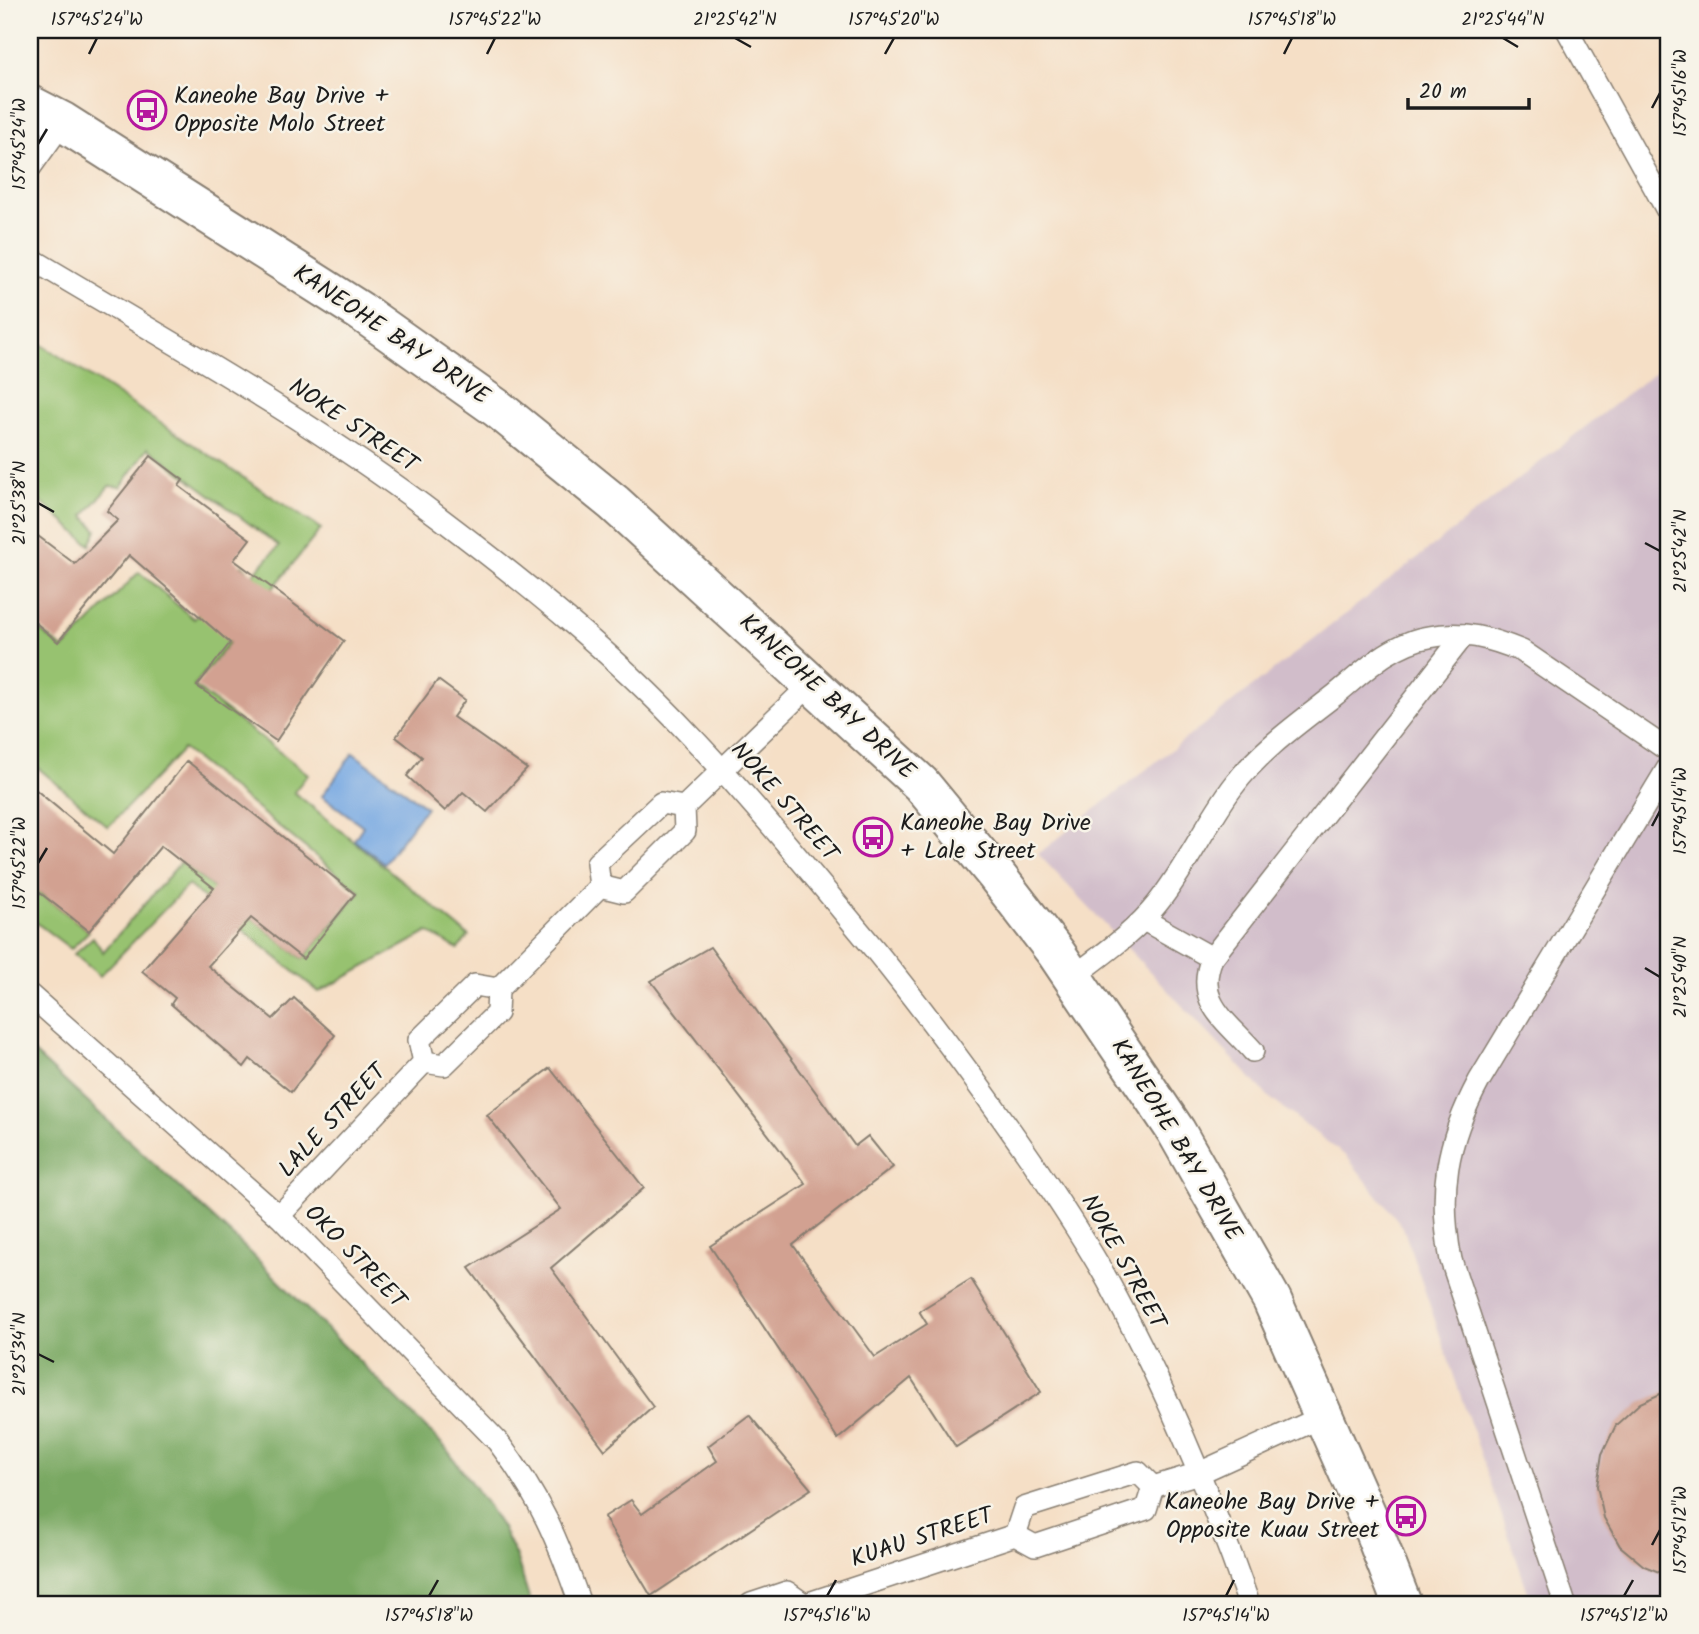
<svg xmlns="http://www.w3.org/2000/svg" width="1699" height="1634" viewBox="0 0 1699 1634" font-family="Kalam,sans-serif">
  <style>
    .industrial { fill: #d1bdca }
    .green { fill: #97c26f; stroke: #5a6f46; stroke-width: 2 }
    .forest { fill: #79a862; stroke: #4a623f; stroke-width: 2 }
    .water { fill: #77a8e2; stroke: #4a627f; stroke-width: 2 }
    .building { fill: #d2a191 }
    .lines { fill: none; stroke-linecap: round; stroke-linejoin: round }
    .service-casing { stroke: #887e71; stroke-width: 24 }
    .secondary-casing { stroke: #887e71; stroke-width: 42 }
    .service { stroke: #fff; stroke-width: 21 }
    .secondary { stroke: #fff; stroke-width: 38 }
    .ticks { fill: none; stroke: #1c1c1c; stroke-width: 2.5 }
    .labels { text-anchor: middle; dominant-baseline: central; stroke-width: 5; stroke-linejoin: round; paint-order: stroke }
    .poi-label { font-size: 24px; fill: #1c1c1c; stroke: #f7f3e8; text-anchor: start }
    .street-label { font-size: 24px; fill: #1c1c1c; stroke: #f7f3e8 }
    .neatline { fill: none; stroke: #1c1c1c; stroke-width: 2.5 }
    .ticks-label { font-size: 18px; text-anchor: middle; fill: #1c1c1c }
  </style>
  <rect width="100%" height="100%" fill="#f7f3e8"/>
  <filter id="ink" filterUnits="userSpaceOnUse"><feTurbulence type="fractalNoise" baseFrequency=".0143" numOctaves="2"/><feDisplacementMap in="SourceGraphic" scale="14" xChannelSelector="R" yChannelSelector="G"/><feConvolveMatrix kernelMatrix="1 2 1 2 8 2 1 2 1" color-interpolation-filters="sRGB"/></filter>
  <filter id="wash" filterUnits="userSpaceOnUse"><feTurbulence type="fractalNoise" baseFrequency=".00686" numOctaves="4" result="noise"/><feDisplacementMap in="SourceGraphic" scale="28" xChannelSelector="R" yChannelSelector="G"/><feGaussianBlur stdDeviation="1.57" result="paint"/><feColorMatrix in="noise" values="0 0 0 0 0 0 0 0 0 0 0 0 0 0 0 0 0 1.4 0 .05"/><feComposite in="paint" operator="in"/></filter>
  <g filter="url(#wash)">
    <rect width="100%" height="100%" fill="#f5dfc6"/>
    <!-- industrial -->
    <polygon class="industrial" points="1662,367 1669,371 1669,1604 1532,1604 1403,1227 1347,1157 1270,1098 1038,854"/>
    <!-- green -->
    <g class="green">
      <polygon points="30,337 321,529 194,686 308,774 294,792 469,936 458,949 428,932 319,992 188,885 100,976 74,954 93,937 103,952 181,862 303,959 360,892 183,749 108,827 30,761 30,622 63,649 139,572 194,619 242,565 252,576 279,546 148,448 121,487 109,486 84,516 97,530 90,545 30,492"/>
      <polygon points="30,885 89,931 71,949 30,918"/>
    </g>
    <!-- forest -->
    <polygon class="forest" points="30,1049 251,1253 445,1447 486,1503 503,1530 517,1559 531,1604 30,1604"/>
    <!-- water -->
    <polygon class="water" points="353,753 426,807 384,863 354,840 363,826 322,796"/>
    <g id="blocks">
      <!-- building -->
      <g class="building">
        <polygon points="151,456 183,480 179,486 250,539 234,560 344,641 276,741 197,686 230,643 129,555 58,642 30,618 30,530 75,564 118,520 107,511"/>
        <polygon points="438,680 465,700 453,717 527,769 487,812 463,792 445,811 407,776 422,757 396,737"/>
        <polygon points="187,761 355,894 303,959 251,918 208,966 273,1019 294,998 335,1035 291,1092 250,1059 244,1067 171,1004 175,998 142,971 214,888 161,846 89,931 30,885 30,785 113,854"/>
        <polygon points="710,947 855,1146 868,1136 893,1167 793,1245 875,1357 927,1324 919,1311 971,1279 1041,1392 956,1447 911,1378 838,1439 710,1246 806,1184 651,981"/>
        <polygon points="550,1068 644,1188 551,1268 653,1407 605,1450 469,1268 561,1209 487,1115"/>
        <polygon points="1669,1390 1669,1576 1644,1566 1620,1546 1604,1518 1597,1486 1602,1454 1616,1425 1640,1403"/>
        <polygon points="749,1415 811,1489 651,1596 604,1517 631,1500 642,1514 717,1461 708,1446"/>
      </g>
    </g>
  </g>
  <g filter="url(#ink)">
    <use href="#blocks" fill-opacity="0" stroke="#887e71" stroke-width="2"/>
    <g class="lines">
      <defs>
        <g id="service">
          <polyline points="1567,30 1669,214"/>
          <polyline points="30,168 63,122"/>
          <path d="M30,258C169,341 311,420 440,518C526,583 613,653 687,732C754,802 814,877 876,951C931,1019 982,1089 1032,1161C1059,1202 1088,1244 1111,1287C1166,1389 1211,1496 1249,1604"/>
          <polyline points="600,886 624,892 685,831 684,807 812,683"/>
          <polyline points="600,886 597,863 661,803 684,807"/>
          <polyline points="1144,920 1212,958"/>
          <path d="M1073,977C1103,954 1134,933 1157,904C1186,868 1205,825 1232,788C1259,751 1299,723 1335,695C1351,682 1367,667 1385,655C1398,647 1414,639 1429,637C1462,630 1491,638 1522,651L1669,751"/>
          <path d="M30,995L279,1216L498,1442C540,1497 558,1540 580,1604"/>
          <path d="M1253,1051C1226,1020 1194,1002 1212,958L1464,635"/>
          <polyline points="424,1062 444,1065 497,1013 498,989 600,886"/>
          <polyline points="424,1062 419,1040 475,985 498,989"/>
          <polyline points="279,1216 424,1062"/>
          <polyline points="1153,1487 1199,1473 1324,1416"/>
          <polyline points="1015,1535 1024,1508 1138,1472 1153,1487"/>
          <polyline points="751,1604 787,1592 804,1604"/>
          <polyline points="806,1604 1015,1535 1035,1546 1146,1509 1153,1487"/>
          <path d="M1565,1604L1451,1260C1438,1192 1446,1142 1479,1081L1669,766"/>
        </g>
        <polyline id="secondary" points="30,105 63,122 360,311 498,409 614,503 921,784 996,875 1056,953 1176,1131 1272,1300 1371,1524 1402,1604"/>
      </defs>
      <!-- service casing -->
      <use href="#service" class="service-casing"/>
      <!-- secondary casing -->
      <use href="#secondary" class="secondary-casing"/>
      <!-- service -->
      <use href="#service" class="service"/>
      <!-- secondary -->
      <use href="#secondary" class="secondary"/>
    </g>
  </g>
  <!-- ticks -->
  <path class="ticks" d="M735,38L751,47M1503,38L1518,47M89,54L97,38M487,54L495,38M885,54L894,38M1284,54L1292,38M1652,108L1660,93M38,144L47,129M38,503L54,512M1645,543L1660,551M1652,826L1660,811M38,863L47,848M1645,968L1660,977M38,1354L54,1362M1652,1545L1660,1530M429,1596L438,1580M827,1596L836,1580M1226,1596L1234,1580M1624,1596L1633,1580"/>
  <!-- icons -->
  <defs>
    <symbol id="bus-ring" viewBox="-11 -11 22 22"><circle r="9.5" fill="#f7f3e8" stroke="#b5179e" stroke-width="1.5"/><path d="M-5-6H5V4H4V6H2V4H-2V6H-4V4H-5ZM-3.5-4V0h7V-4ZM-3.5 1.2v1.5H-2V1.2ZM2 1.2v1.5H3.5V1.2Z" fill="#b5179e"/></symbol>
  </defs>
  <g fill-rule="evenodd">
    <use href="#bus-ring" x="125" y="88" width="44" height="44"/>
    <use href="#bus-ring" x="851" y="815" width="44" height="44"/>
    <use href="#bus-ring" x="1384" y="1494" width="44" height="44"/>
  </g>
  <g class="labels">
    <!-- poi labels -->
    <g class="poi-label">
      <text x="174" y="96">Kaneohe Bay Drive +<tspan x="174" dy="28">Opposite Molo Street</tspan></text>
      <text x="900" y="823">Kaneohe Bay Drive<tspan x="900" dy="28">+ Lale Street</tspan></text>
      <text x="1379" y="1502" text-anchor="end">Kaneohe Bay Drive +<tspan x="1379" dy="28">Opposite Kuau Street</tspan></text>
    </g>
    <!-- street labels -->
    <g class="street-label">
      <text transform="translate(391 335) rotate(34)">KANEOHE BAY DRIVE</text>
      <text transform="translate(353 426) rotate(34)">NOKE STREET</text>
      <text transform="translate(827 697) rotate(43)">KANEOHE BAY DRIVE</text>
      <text transform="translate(784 802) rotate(49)">NOKE STREET</text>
      <text transform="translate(333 1121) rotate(-47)">LALE STREET</text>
      <text transform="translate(1176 1140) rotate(59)">KANEOHE BAY DRIVE</text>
      <text transform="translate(355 1257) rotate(46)">OKO STREET</text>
      <text transform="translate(1123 1262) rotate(61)">NOKE STREET</text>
      <text transform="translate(922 1538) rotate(-18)">KUAU STREET</text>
    </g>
  </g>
  <!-- margin -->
  <rect width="1699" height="1634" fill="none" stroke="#f7f3e8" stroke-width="77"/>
  <!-- scale -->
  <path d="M1408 98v10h121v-10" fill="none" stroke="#1c1c1c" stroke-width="3.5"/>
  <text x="1419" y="98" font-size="21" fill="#1c1c1c" stroke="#f7f3e8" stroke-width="5" paint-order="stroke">20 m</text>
  <rect x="38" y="38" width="1622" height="1558" class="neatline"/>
  <g class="ticks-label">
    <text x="97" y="25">157°45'24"W</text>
    <text x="495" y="25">157°45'22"W</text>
    <text x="735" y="25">21°25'42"N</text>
    <text x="894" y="25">157°45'20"W</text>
    <text x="1292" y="25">157°45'18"W</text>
    <text x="1503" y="25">21°25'44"N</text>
    <text transform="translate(1680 93) rotate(-90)" y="6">157°45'16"W</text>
    <text transform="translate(19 144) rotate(-90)" y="6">157°45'24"W</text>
    <text transform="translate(19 503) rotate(-90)" y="6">21°25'38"N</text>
    <text transform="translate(1680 551) rotate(-90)" y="6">21°25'42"N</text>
    <text transform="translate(1680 811) rotate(-90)" y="6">157°45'14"W</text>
    <text transform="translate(19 863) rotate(-90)" y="6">157°45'22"W</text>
    <text transform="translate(1680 977) rotate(-90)" y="6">21°25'40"N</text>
    <text transform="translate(19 1354) rotate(-90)" y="6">21°25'34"N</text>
    <text transform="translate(1680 1530) rotate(-90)" y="6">157°45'12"W</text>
    <text x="429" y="1621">157°45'18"W</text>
    <text x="827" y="1621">157°45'16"W</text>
    <text x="1226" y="1621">157°45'14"W</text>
    <text x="1624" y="1621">157°45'12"W</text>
  </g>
</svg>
